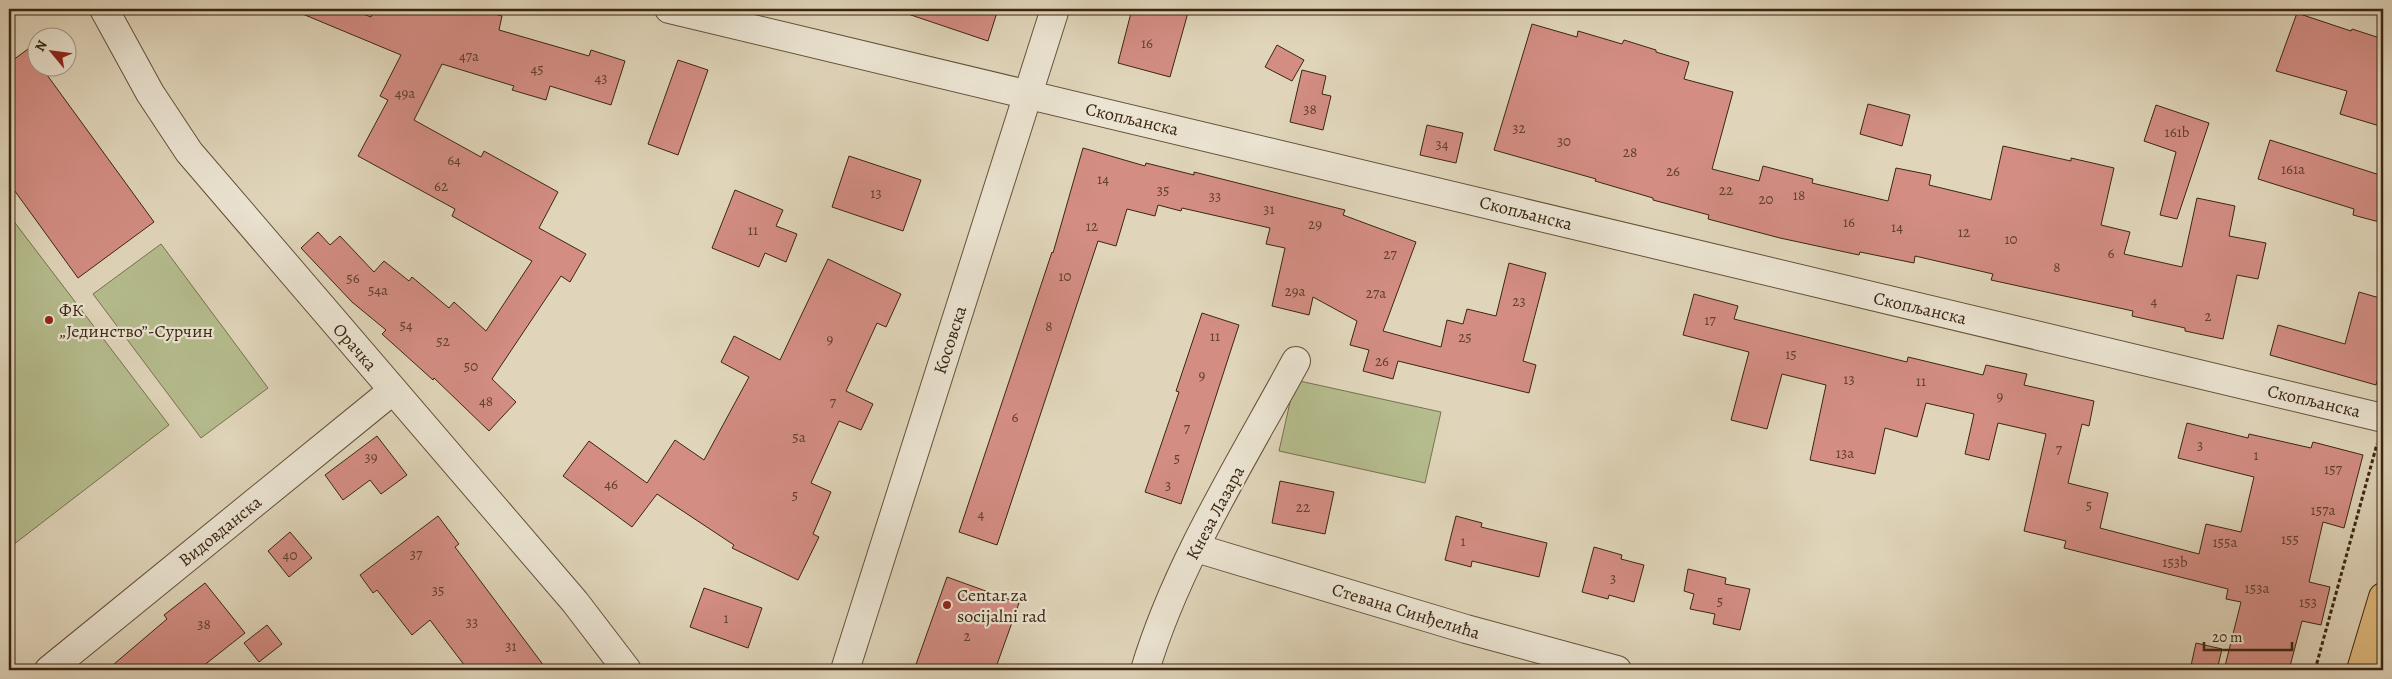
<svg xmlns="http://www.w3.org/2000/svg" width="2392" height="679" viewBox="0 0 2392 679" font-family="Alegreya,serif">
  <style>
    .green { fill: #b5bc8d; stroke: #78714f }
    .building { fill: #d38d83; stroke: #3b2611 }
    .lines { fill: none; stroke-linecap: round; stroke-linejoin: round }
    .minor-casing { stroke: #64523b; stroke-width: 30 }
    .major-casing { stroke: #3b2611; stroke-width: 30 }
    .path { stroke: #3b2611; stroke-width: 3; stroke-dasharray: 4 2.5; stroke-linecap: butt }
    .minor { stroke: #ebe4d2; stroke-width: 28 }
    .major { stroke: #e0ba7d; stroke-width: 28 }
    .poi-dot { fill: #8f2418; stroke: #ebe4d2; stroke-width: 2 }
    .labels { text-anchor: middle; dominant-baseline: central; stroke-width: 4.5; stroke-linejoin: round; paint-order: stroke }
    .number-label { font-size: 15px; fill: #61402e }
    .street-label { font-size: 18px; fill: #3b2611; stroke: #ebe4d2 }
    .poi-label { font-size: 18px; fill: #3b2611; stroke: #ebe4d2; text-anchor: start }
  </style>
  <rect width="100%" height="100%" fill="#e0d5ba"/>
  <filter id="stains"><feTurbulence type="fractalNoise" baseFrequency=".004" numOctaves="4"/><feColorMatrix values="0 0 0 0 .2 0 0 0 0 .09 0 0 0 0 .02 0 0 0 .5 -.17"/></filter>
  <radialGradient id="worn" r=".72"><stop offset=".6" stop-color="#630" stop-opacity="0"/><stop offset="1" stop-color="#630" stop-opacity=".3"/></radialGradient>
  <!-- green -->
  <g class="green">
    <polygon points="9,215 169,425 9,548"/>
    <polygon points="161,244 268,388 201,438 93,294"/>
    <polygon points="1295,380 1441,412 1425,483 1279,451"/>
  </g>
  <!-- building -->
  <g class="building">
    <polygon points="293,9 350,9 371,17 374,9 478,9 502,16 499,30 589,56 591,50 625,61 611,105 550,86 546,100 512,90 514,86 442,64 414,120 481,157 484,151 558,192 539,228 586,254 570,282 561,276 492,379 516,402 489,431 434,378 433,380 382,334 386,330 352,302 301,248 318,232 330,245 340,236 374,272 384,261 409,281 412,277 449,308 454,302 486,331 532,261 452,216 455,209 358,156 388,100 380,96 401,55 293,10"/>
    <polygon points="906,9 998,9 988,41 905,13"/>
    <polygon points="1132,9 1189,9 1170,77 1118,63"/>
    <polygon points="2297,13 2351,31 2352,29 2383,39 2383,127 2340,114 2347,91 2276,71"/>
    <polygon points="1532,24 1577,37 1578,31 1622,44 1624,40 1656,50 1656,52 1689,62 1684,79 1733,92 1712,169 1759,181 1763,166 1813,179 1812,183 1888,201 1896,168 1931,175 1929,185 1991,200 2003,146 2071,161 2071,158 2114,168 2101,225 2130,232 2124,254 2182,267 2197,198 2235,206 2229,236 2266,243 2258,279 2237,275 2223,339 2185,331 2185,328 2132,316 2133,311 1991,280 1993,274 1915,256 1914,263 1860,252 1859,255 1780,238 1708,219 1709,215 1653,200 1653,198 1595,181 1596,179 1494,150"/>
    <polygon points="1277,45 1304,60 1292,81 1265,67"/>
    <polygon points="28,49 38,61 38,68 42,68 154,222 78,278 9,183 9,63"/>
    <polygon points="678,60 708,70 678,155 648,144"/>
    <polygon points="1302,70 1326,76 1322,94 1331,96 1323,130 1290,122"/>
    <polygon points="1868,104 1910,115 1902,146 1860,134"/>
    <polygon points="2156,105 2209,123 2177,219 2160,215 2176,152 2144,141"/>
    <polygon points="1427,125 1463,133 1456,163 1420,155"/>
    <polygon points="2270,140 2383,176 2383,223 2353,215 2354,209 2258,179"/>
    <polygon points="1083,148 1145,166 1146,163 1194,175 1194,172 1345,210 1343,215 1416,242 1383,331 1441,347 1447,320 1463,324 1467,309 1496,316 1509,263 1546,273 1523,361 1536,365 1529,393 1398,361 1393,379 1363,371 1369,350 1350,345 1357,321 1313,297 1309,315 1272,306 1285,248 1266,244 1270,228 1182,208 1181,211 1158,205 1155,216 1127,209 1116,246 1098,241 997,545 959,532 1052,252 1053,253"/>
    <polygon points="849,156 921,180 903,231 832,207"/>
    <polygon points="735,190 783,210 776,226 797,234 786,262 765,253 759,267 712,248"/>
    <polygon points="828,259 901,294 886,327 877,323 846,391 873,404 861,430 839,421 811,483 831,492 813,534 819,537 798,580 732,548 734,545 657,494 632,527 563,476 589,441 647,483 675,440 704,460 749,377 721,362 734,336 780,360"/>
    <polygon points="2359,292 2383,299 2383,359 2376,385 2270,355 2278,325 2345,344"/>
    <polygon points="1694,294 1738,306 1734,319 1907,362 1908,357 1983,375 1986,365 2027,374 2024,385 2094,401 2089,426 2082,424 2068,483 2108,493 2100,528 2199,554 2206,524 2241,532 2254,477 2178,458 2187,423 2248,438 2249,434 2311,448 2313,442 2363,455 2344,528 2323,522 2309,582 2330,587 2321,625 2302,621 2289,670 2243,670 2225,666 2241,602 2226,599 2228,589 2064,548 2066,541 2024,531 2046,434 1998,423 1989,460 1965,454 1974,414 1926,403 1917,437 1885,428 1875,474 1810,460 1826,385 1782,374 1767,429 1731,420 1749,352 1683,335"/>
    <polygon points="1202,313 1239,325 1181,504 1145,492 1179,392 1176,391"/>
    <polygon points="377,436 407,475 381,494 370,480 343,500 325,475"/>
    <polygon points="1280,481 1334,492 1325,534 1272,523"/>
    <polygon points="438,516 459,544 455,547 547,670 468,670 430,620 412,635 377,590 373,593 360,575"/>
    <polygon points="1456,516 1482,523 1481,527 1547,543 1539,577 1472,561 1471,567 1445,560"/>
    <polygon points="290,532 312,558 289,577 268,551"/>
    <polygon points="1594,547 1622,555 1621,559 1644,565 1634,602 1609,595 1608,599 1582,592"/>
    <polygon points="1688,569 1726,578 1725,584 1750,589 1740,630 1713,624 1715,614 1690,609 1694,594 1684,591"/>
    <polygon points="947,577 1019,603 995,670 914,670"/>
    <polygon points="205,583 245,633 198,670 107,670 167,619 164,615"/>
    <polygon points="704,588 762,608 748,648 690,627"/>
    <polygon points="267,625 282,644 259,662 244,643"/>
    <polygon points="2196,643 2222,649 2217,670 2190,670"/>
  </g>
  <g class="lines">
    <defs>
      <g id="minor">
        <polyline points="104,9 150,93 189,152 575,602 627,670"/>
        <polyline points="669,9 2383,418"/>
        <polyline points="1196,548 1466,629 1617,670"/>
        <polyline points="49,670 392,391"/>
        <polyline points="845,670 1055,9"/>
        <path d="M1145,670C1177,563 1243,459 1296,361"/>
      </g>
      <polyline id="major" points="2361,670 2383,597"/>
    </defs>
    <!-- minor casing -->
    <use href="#minor" class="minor-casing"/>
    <!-- major casing -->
    <use href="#major" class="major-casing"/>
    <!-- path -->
    <polyline class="path" points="2315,670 2377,444"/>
    <!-- minor -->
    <use href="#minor" class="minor"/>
    <!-- major -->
    <use href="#major" class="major"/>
  </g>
  <!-- markers -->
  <g class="poi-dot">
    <circle cx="49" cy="320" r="5"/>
    <circle cx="947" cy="605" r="5"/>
  </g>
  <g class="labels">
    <!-- number labels -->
    <g class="number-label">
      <text x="1147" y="43">16</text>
      <text x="469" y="56">47a</text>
      <text x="537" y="69">45</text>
      <text x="601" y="78">43</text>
      <text x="405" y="93">49a</text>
      <text x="1310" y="109">38</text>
      <text x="1519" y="128">32</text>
      <text x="2177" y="132">161b</text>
      <text x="1564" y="141">30</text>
      <text x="1442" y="144">34</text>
      <text x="1630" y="152">28</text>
      <text x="454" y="160">64</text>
      <text x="2293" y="169">161a</text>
      <text x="1673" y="171">26</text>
      <text x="1103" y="179">14</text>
      <text x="441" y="186">62</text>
      <text x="1163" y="190">35</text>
      <text x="1726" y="190">22</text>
      <text x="876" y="193">13</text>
      <text x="1799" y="195">18</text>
      <text x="1215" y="196">33</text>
      <text x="1766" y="199">20</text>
      <text x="1269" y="209">31</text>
      <text x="1849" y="222">16</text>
      <text x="1315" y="224">29</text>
      <text x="1092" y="226">12</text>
      <text x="1897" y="227">14</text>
      <text x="753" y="230">11</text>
      <text x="1964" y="232">12</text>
      <text x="2011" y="239">10</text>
      <text x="2111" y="253">6</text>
      <text x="1390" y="254">27</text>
      <text x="2057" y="267">8</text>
      <text x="1065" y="276">10</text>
      <text x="353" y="278">56</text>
      <text x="378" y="290">54a</text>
      <text x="1295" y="291">29a</text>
      <text x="1376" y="293">27a</text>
      <text x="1519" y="301">23</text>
      <text x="2154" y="301">4</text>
      <text x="2208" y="316">2</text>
      <text x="1710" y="320">17</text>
      <text x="406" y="325">54</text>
      <text x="1049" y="326">8</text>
      <text x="1215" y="336">11</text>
      <text x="1465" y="337">25</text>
      <text x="830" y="339">9</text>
      <text x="443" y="341">52</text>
      <text x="1791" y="354">15</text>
      <text x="1382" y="361">26</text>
      <text x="471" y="366">50</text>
      <text x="1202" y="375">9</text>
      <text x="1849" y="379">13</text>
      <text x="1921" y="381">11</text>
      <text x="2000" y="396">9</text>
      <text x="486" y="401">48</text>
      <text x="833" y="402">7</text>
      <text x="1015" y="417">6</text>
      <text x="1187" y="428">7</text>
      <text x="799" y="437">5a</text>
      <text x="2200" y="445">3</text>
      <text x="2059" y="449">7</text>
      <text x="1845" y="453">13a</text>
      <text x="2256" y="455">1</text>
      <text x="371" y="457">39</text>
      <text x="1177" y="458">5</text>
      <text x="2333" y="469">157</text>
      <text x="611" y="484">46</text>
      <text x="1168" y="485">3</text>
      <text x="795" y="495">5</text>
      <text x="2089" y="505">5</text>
      <text x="1303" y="507">22</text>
      <text x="2323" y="510">157a</text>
      <text x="981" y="514">4</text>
      <text x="2290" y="539">155</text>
      <text x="1463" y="541">1</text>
      <text x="2225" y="542">155a</text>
      <text x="416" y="554">37</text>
      <text x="290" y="555">40</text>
      <text x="2175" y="562">153b</text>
      <text x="1613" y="578">3</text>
      <text x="2257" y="588">153a</text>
      <text x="438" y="590">35</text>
      <text x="1720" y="601">5</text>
      <text x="2308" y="602">153</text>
      <text x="726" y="618">1</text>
      <text x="472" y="622">33</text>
      <text x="204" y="624">38</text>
      <text x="967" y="636">2</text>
      <text x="511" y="646">31</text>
    </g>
    <!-- street labels -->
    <g class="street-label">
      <text transform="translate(1132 119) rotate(13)">Скопљанска</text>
      <text transform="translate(1526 213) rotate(14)">Скопљанска</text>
      <text transform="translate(1920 308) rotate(13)">Скопљанска</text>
      <text transform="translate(950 340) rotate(-72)">Косовска</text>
      <text transform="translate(355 347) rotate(49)">Орачка</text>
      <text transform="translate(2314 401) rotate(13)">Скопљанска</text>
      <text transform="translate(1215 513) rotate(-62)">Кнеза Лазара</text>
      <text transform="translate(220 531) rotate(-39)">Видовданска</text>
      <text transform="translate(1406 611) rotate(17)">Стевана Синђелића</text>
    </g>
    <!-- poi labels -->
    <g class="poi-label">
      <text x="59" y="310">ФК<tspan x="59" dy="21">„Јединство”-Сурчин</tspan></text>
      <text x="957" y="595">Centar za<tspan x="957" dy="21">socijalni rad</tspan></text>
    </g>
  </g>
  <!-- margin -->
  <rect width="2392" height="679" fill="none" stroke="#e0d5ba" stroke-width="30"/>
  <rect x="10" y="10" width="2372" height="659" fill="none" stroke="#3b2611" stroke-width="2.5"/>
  <rect x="15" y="15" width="2362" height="649" fill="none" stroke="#3b2611"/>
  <!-- north arrow -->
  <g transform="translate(52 52) rotate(299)"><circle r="24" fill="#ebe4d2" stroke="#a59885"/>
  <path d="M0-4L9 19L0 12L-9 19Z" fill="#8f2418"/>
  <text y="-8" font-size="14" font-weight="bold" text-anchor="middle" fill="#3b2611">N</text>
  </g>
  <!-- scale -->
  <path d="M2204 642v8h88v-8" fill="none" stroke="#3b2611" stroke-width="2.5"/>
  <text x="2212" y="642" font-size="15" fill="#3b2611" stroke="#ebe4d2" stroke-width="4" paint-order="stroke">20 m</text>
  <rect width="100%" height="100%" filter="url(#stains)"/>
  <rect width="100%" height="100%" fill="url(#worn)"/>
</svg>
